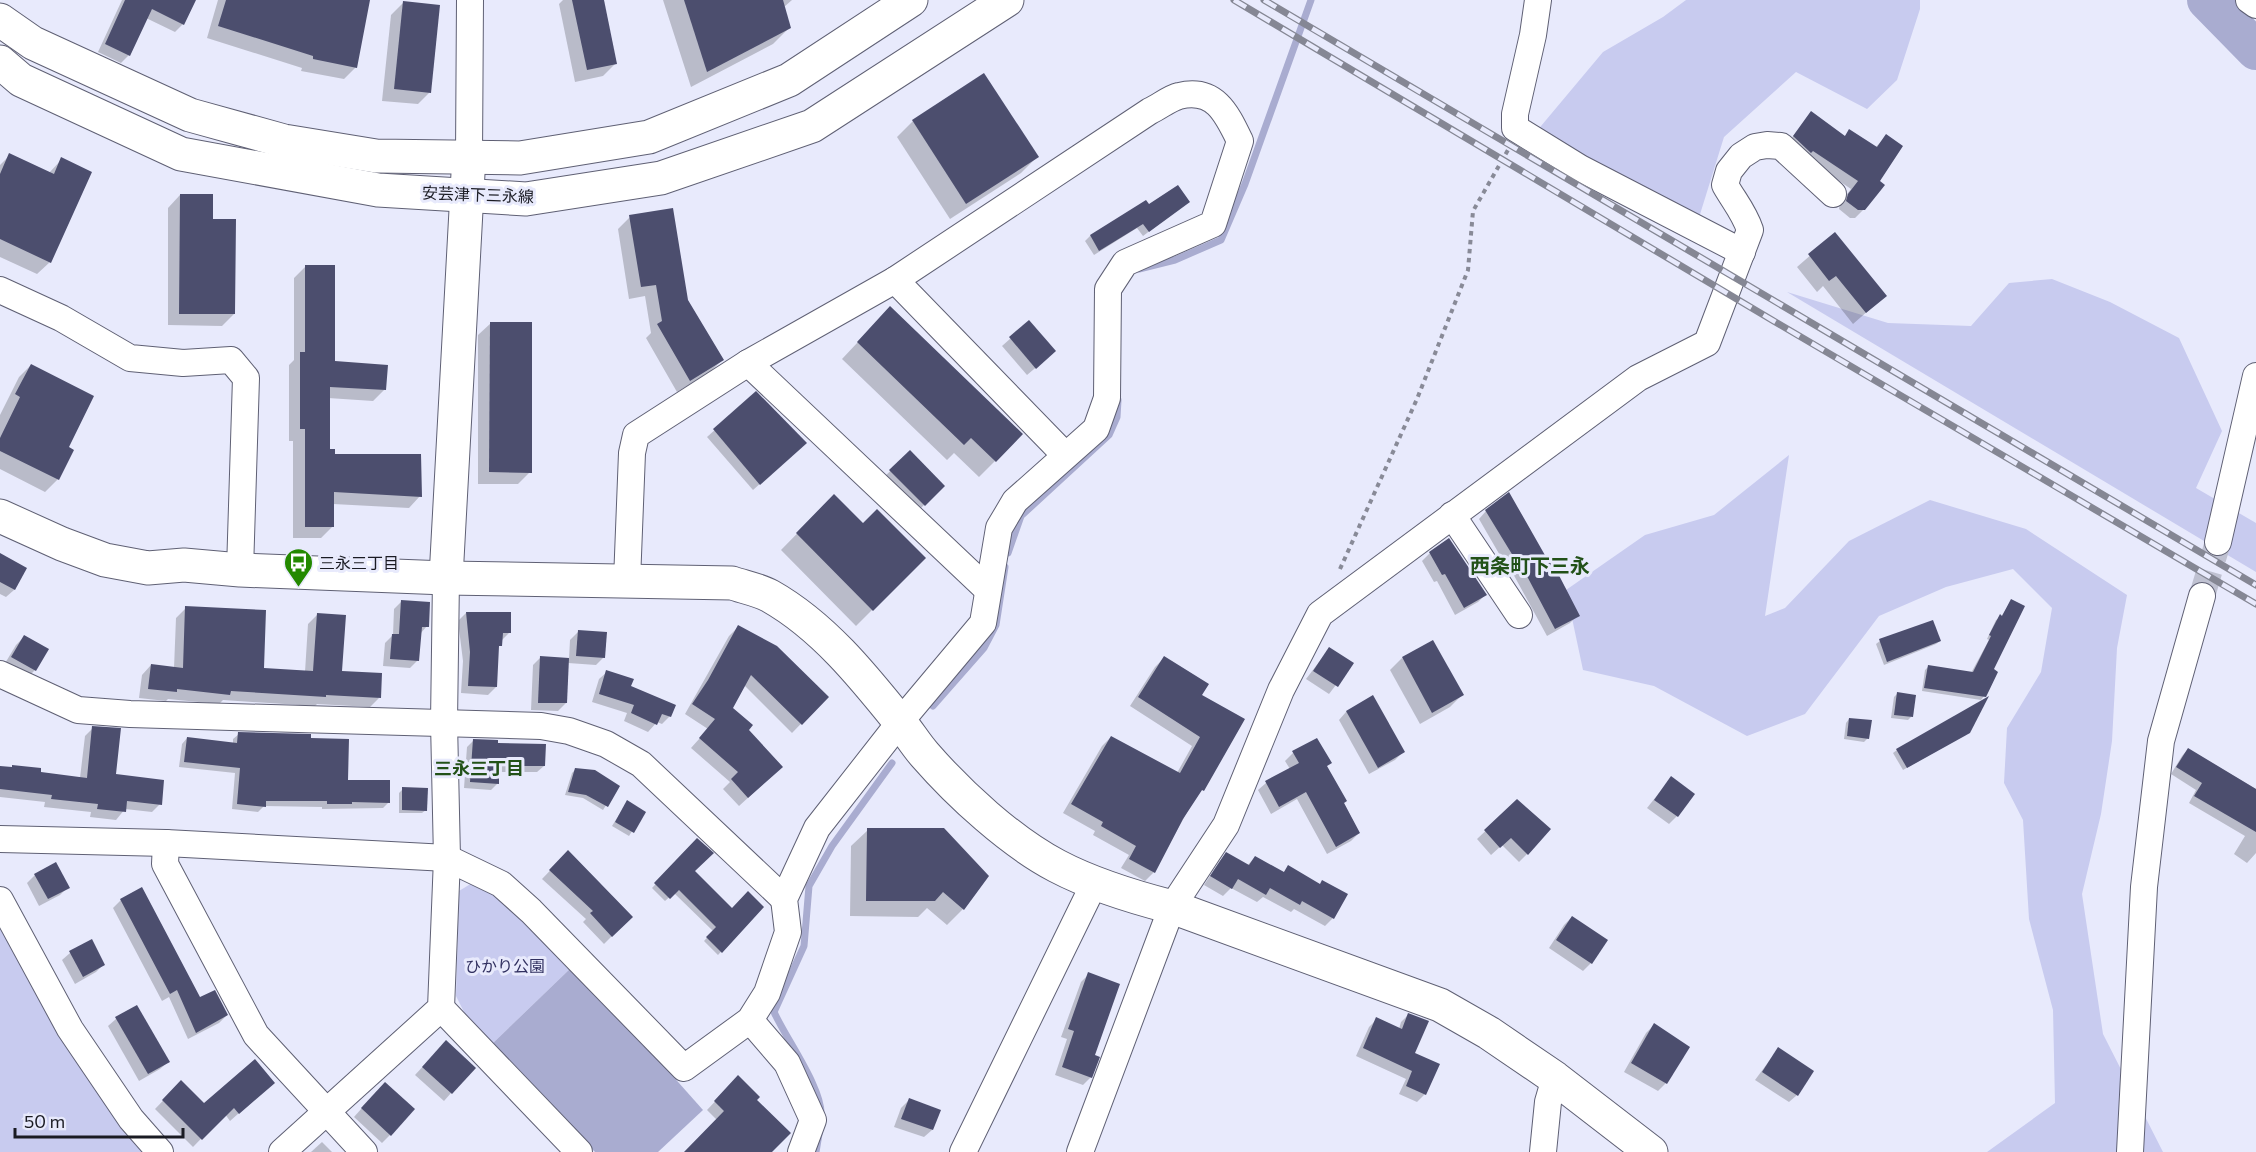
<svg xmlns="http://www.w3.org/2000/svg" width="2256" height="1152" viewBox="0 0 2256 1152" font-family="Commissioner,'Noto Sans JP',sans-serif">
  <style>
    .green { fill: #c8cbef }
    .water { fill: #a9acd0 }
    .shadow { fill: #0003 }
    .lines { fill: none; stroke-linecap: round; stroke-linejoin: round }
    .stream { stroke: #a9acd0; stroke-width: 7 }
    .river { stroke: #a9acd0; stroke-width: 40 }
    .building { fill: #4c4e6e }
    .street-tunnel { stroke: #bfc1d1; stroke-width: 26; stroke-dasharray: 26 13; stroke-linecap: butt }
    .street-casing { stroke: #5f6074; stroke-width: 28 }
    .secondary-casing { stroke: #5f6074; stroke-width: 35 }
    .primary-casing { stroke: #5f6074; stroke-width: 35 }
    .path { stroke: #888a97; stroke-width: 4; stroke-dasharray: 4.5 4.5; stroke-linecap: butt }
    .street { stroke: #fff; stroke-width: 26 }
    .secondary { stroke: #fff; stroke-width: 33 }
    .primary { stroke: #fff; stroke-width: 33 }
    .rail-casing { stroke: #858794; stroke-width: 7 }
    .rail { stroke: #e8eafc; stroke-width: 4.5; stroke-dasharray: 14; stroke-linecap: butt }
    .labels { text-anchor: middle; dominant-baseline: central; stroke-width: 6; stroke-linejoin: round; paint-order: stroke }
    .street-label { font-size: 16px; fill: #1a1b23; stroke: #e8eafc }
    .poi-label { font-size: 16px; fill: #1a1b23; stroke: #e8eafc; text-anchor: start }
    .park-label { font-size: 16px; fill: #313060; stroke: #e8eafc }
    .neighbourhood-label { font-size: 18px; font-weight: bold; fill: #225118; stroke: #e8eafc }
    .quarter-label { font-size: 20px; font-weight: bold; fill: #225118; stroke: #e8eafc }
  </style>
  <rect width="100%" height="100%" fill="#e8eafc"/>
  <!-- green -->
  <g class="green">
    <polygon points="1686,0 1920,0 1920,9 1897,80 1867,109 1796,72 1724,137 1697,224 1536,132 1603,52 1663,17"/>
    <polygon points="2052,279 2110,302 2179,338 2222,431 2196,488 2256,523 2256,572 1787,292 1888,323 1971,326 2009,283"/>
    <polygon points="1789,455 1765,616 1785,608 1849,541 1930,500 2026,529 2127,595 2117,648 2112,741 2101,814 2082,894 2103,1034 2163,1152 1987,1152 2055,1103 2053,1010 2029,919 2023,820 2004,783 2007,728 2041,672 2052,608 2013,569 1946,587 1879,616 1805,714 1747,736 1654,686 1583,670 1566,590 1645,535 1714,515"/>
    <polygon points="477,880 523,914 574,965 492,1044 468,1020 456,996 459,891"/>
    <polygon points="0,892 143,1152 0,1152"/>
  </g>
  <!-- water -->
  <polygon class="water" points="574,965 703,1110 658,1152 595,1152 492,1044"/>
  <!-- shadow -->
  <g class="shadow">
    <polygon points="122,0 194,0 183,24 175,32 146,18 129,55 121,63 98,52"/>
    <polygon points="218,0 368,0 356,67 344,79 301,71 302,68 207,38"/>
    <polygon points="563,0 603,0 615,64 603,76 575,82 559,4"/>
    <polygon points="663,0 792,0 784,7 789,28 773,44 691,87"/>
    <polygon points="403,3 430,92 418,104 382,101 391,15"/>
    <polygon points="1812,113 1844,137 1849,131 1875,148 1886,136 1878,181 1864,209 1855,218 1850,218 1839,209 1840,203 1851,189 1786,145"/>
    <polygon points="913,121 1037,157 1021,173 950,219 897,137"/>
    <polygon points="10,155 49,173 62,159 50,262 37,274 0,257 0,165"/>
    <polygon points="180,195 211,220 234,314 222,326 168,325 168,208"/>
    <polygon points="1188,202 1143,236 1137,228 1094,255 1085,241 1090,236 1148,206"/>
    <polygon points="630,217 722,360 710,372 677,392 646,338 651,333 645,296 629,299 618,229"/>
    <polygon points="1835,234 1885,296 1853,324 1823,286 1817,292 1797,267"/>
    <polygon points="306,266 333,363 385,389 373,401 328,398 328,451 420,496 409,508 333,504 333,526 321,538 293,538 293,441 289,441 289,365 294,360 294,278"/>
    <polygon points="1029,322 1046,359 1027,375 1002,346"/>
    <polygon points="491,323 530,472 518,484 478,484 478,335"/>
    <polygon points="874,325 995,461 979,477 954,453 947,460 842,359"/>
    <polygon points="31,365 67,448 72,450 58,479 45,492 0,469 0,415 19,377"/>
    <polygon points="756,393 798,450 753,490 707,437"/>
    <polygon points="910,452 943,486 916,513 882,479"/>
    <polygon points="834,496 863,525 924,558 856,626 781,550"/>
    <polygon points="1486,511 1578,615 1570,623 1547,636 1511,570 1509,571 1479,519"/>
    <polygon points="1430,553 1485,595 1478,602 1455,615 1437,581 1434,582 1422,561"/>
    <polygon points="0,555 25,568 14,590 6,597 0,594"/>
    <polygon points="402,601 427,626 420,634 418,660 410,668 383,666 385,643 393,635 394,609"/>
    <polygon points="2011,601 1984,696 1981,700 1922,691 1925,670 1928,667 1971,673 1989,640 1987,639 1996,620 2001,617"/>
    <polygon points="186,608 262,669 305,672 308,624 317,615 341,672 379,698 370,707 317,704 315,706 223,700 219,704 168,699 166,701 139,698 142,675 151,665 174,668 176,618"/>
    <polygon points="466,613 509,633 501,641 498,648 496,687 488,695 461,693 463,661 458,621"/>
    <polygon points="738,627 827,697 792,733 744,685 732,708 747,730 772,776 739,806 723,789 730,782 691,748 708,729 685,714 729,636"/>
    <polygon points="578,632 604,657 596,665 568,663 566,703 558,711 531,710 533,665 541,657 569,659 570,640"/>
    <polygon points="24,637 35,670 27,678 4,665 16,645"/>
    <polygon points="1880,641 1940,641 1936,644 1884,665 1876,644"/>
    <polygon points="1329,649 1352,664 1329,694 1306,679"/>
    <polygon points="1164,658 1200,695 1202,790 1196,796 1154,872 1145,881 1121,868 1129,855 1093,835 1095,831 1063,813 1102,746 1111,737 1177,773 1192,746 1130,706 1155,667"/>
    <polygon points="1402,658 1462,695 1450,707 1420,724 1390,670"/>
    <polygon points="607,672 630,687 670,716 662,724 657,722 648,732 624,721 627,713 592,702 599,679"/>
    <polygon points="1898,693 1911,717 1908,720 1891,718 1894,697"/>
    <polygon points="1372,697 1403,752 1395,760 1369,774 1339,720 1346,712"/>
    <polygon points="1849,719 1868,738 1864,742 1844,739 1846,723"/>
    <polygon points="93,728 114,775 160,804 152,812 125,809 116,820 90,817 91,812 44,807 45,802 0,797 0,767 80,778 85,736"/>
    <polygon points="1968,733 1903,770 1893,753 1897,750"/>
    <polygon points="239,734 310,739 347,781 389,802 383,808 322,809 322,807 264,806 258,812 232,809 235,773 179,767 182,744 187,738 233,744 233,739"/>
    <polygon points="473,741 544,766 537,772 497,772 498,783 491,790 464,788 467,747"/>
    <polygon points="2188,749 2256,789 2256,853 2247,863 2234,854 2245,836 2189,803 2196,790 2171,774 2182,756"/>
    <polygon points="1293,753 1326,767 1359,833 1351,841 1327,854 1297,799 1271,814 1258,790 1266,783 1290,769 1285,761"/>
    <polygon points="576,769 618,786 603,810 583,798 565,795 572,773"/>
    <polygon points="1671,778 1677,816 1669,824 1647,808"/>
    <polygon points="403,789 426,810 422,813 399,813 399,793"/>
    <polygon points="1517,801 1527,854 1519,862 1502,845 1491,855 1477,839"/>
    <polygon points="627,802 644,812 629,836 612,826"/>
    <polygon points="944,829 963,909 947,925 927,908 918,917 850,916 851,846 868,830"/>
    <polygon points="697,840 693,871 732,910 762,907 718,955 704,941 713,931 674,893 665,901 652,888"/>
    <polygon points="568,852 631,917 604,944 583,922 586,919 542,879"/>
    <polygon points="1226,854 1247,866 1255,857 1283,873 1288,867 1319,885 1346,895 1333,918 1325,926 1294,909 1291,912 1263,897 1257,902 1231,888 1223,896 1204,885 1219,862"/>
    <polygon points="55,864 68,887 60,895 39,906 27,883 35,875"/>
    <polygon points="121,900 200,999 227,1015 219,1023 188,1039 169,997 162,1001 113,908"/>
    <polygon points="1572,917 1591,963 1583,971 1549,948 1564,925"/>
    <polygon points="70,953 104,964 96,972 75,984 62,960"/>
    <polygon points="1089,974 1093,1056 1091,1077 1083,1085 1055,1075 1067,1039 1061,1037 1081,982"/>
    <polygon points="136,1007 168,1062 160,1069 139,1081 108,1026 116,1019"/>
    <polygon points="1408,1015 1413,1054 1438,1065 1425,1094 1417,1102 1399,1094 1406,1079 1356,1056 1369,1027 1377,1019 1399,1029 1401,1022"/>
    <polygon points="1654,1025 1688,1047 1666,1083 1658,1091 1624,1072 1646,1033"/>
    <polygon points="1778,1049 1797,1095 1789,1102 1755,1080"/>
    <polygon points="438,1050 451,1093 444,1101 415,1075"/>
    <polygon points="738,1077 755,1100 770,1152 686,1152 717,1120 707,1110"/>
    <polygon points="181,1082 204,1105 265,1090 230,1121 225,1114 193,1147 155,1109"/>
    <polygon points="377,1091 390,1135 382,1143 354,1117"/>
    <polygon points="909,1100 932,1130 924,1137 894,1127 901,1108"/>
    <polygon points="322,1142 332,1152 311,1152"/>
  </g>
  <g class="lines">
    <!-- stream -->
    <g class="stream">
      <polyline points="1139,269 1175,260 1221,240 1245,184 1311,0"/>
      <polyline points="1008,553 1021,516 1109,435 1117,417 1118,400"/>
      <polyline points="933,706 984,648 996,625 1005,567"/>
      <path d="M821,1117C824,1090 786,1039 774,1012L804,946L809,886L832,846L892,763"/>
      <polyline points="816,1152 819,1134"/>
    </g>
    <!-- river -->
    <polyline class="river" points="2207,0 2256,50"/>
  </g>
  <!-- building -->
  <g class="building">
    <polygon points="125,0 196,0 184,25 152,9 130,56 105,44"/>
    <polygon points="226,0 370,0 357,68 313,59 313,56 218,26"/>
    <polygon points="572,0 604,0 617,64 587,70"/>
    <polygon points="684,0 783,0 791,28 707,72"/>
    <polygon points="403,1 440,5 431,93 394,89"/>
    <polygon points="984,73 1039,157 966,204 912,120"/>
    <polygon points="1811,111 1845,136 1849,129 1877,147 1886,134 1903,146 1880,181 1885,185 1865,210 1858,210 1846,201 1848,194 1858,181 1813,151 1811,153 1793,136"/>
    <polygon points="9,153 54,174 61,157 92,172 51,263 0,239 0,174"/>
    <polygon points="1178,185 1190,202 1149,232 1143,224 1099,251 1090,235 1146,200 1149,204"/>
    <polygon points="180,194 213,194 213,219 236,219 235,314 179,314"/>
    <polygon points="673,208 688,300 724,360 690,381 657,324 662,321 656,285 641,287 629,215"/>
    <polygon points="1835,232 1887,296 1866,313 1836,276 1829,281 1808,254"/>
    <polygon points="305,265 335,265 335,361 388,365 386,390 330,387 330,449 335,449 335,454 421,454 422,497 334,492 334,527 305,527 305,429 300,429 300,352 305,352"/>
    <polygon points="890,306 1023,434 996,462 971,438 964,445 857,342"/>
    <polygon points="1029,320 1056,351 1036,369 1009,337"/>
    <polygon points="490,322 532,322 532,473 489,472"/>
    <polygon points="31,364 94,396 69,447 74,450 59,480 0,451 0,438 20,397 15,394"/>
    <polygon points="756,391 807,443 760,485 713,429"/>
    <polygon points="910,450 945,486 925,506 889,470"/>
    <polygon points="1509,492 1546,557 1549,556 1580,616 1555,629 1520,563 1518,564 1485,510"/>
    <polygon points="834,494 863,523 877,509 926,558 873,611 796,533"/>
    <polygon points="1449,538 1487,595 1464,608 1445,574 1442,575 1429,552"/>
    <polygon points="0,553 27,568 15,590 0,582"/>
    <polygon points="2011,599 2025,606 1994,669 1998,672 1986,697 1924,688 1928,665 1973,672 1991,636 1989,635 2000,614 2002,616"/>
    <polygon points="401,600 430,602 429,627 422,627 419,661 390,659 392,634 399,634"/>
    <polygon points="185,606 266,610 264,668 313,671 317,613 346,615 342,671 382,673 381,698 326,695 326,697 231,691 230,695 177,689 177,692 148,689 151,664 183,668"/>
    <polygon points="466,612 511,612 511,633 503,633 502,646 499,646 497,687 468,686 470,652"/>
    <polygon points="1933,620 1941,641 1887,662 1879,639"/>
    <polygon points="738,625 777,646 829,697 802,725 751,675 733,708 753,725 749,730 783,767 748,798 731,779 738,772 699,738 715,719 692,704 708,680"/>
    <polygon points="578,630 607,632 605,658 576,656"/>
    <polygon points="24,635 49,649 36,671 11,657"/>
    <polygon points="1433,640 1464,695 1432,713 1402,657"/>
    <polygon points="1329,647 1354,663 1338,687 1313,671"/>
    <polygon points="540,656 569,658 567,703 538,703"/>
    <polygon points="1164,656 1209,684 1202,695 1245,719 1204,791 1202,790 1183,819 1155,873 1129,859 1136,846 1101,826 1103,822 1071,804 1111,736 1180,773 1200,737 1138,697"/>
    <polygon points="606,670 634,679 631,686 676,705 671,717 662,714 657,725 631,713 634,705 599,694"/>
    <polygon points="1897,692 1916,695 1913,717 1894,715"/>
    <polygon points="1373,695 1405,752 1378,768 1346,711"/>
    <polygon points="1989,696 1970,733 1907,768 1896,749"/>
    <polygon points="1849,718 1872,720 1869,739 1847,736"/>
    <polygon points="92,726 121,728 116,774 164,780 162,805 127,801 126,812 97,809 98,804 51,799 52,795 0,789 0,766 12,767 12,765 41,768 41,772 87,778"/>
    <polygon points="238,732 311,734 311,738 349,739 348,780 390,780 390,803 352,802 352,804 327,804 327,801 266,801 266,807 237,804 240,768 184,762 187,737 237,743"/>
    <polygon points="1317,738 1332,763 1327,766 1347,801 1344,803 1360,833 1336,847 1306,792 1279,807 1265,781 1299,763 1292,751"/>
    <polygon points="473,739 498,740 498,743 546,744 545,766 499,766 499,784 470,782"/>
    <polygon points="2188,748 2256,789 2256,832 2194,796 2202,783 2176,767"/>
    <polygon points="575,768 595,770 620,786 608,807 586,795 568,792"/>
    <polygon points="1671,776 1695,794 1678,817 1654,800"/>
    <polygon points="402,787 428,788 427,811 402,810"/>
    <polygon points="1517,799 1551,829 1528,855 1511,838 1500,848 1484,830"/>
    <polygon points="627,800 646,812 634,833 615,822"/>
    <polygon points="867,828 944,828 989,876 964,910 943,892 935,901 866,901"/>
    <polygon points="697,838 714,853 695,871 732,908 748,891 764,907 722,953 706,937 716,927 679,890 670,899 654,883"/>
    <polygon points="568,850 633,917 612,937 590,913 593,911 549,870"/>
    <polygon points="1226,852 1249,865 1255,856 1284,872 1288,865 1320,884 1322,880 1348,894 1334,919 1302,901 1300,905 1270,888 1266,895 1238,879 1232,889 1210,876"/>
    <polygon points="56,862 70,888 48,899 34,874"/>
    <polygon points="142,887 200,997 215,990 228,1015 196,1033 177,990 170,994 120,899"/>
    <polygon points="1572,916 1608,940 1592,964 1556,940"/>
    <polygon points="92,939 105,965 83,977 69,951"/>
    <polygon points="1088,972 1120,984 1095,1055 1100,1057 1092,1078 1062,1067 1074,1031 1068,1029"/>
    <polygon points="137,1005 170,1062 148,1074 115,1017"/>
    <polygon points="1408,1013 1429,1021 1415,1053 1440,1064 1426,1095 1406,1086 1412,1071 1363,1048 1376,1017 1402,1029"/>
    <polygon points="1654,1023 1690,1047 1667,1084 1631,1063"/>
    <polygon points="446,1040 476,1068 452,1094 422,1067"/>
    <polygon points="1778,1047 1814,1071 1798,1096 1762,1072"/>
    <polygon points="255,1059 275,1083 239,1114 234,1108 202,1140 162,1100 181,1080 204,1103"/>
    <polygon points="738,1075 760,1097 757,1100 791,1133 772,1152 684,1152 724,1111 714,1101"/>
    <polygon points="385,1082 415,1109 391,1136 361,1108"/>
    <polygon points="909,1098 941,1110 933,1130 901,1119"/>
  </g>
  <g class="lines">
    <!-- street-tunnel -->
    <polyline class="street-tunnel" points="2202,596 2218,542"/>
    <defs>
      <g id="street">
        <polyline points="1538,0 1533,35 1515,114 1515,128 1580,168 1742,252"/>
        <polyline points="2249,0 2256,5"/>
        <polyline points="469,155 470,0"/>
        <polyline points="895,280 1065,455"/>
        <polyline points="0,290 61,318 130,358 183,363 231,360 246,378 240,570"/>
        <polyline points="748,363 988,590"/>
        <polyline points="1452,515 1519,615"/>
        <polyline points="2218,542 2256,376"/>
        <polyline points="0,674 78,710 130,714 541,726 569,731 606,744 641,764 784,899"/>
        <path d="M0,839L166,843L447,858L501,884L531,911L684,1068L750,1020L767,993L788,932L784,899L817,828L900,722L983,623L999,528L1015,501L1096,429L1107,398L1108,289L1125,263L1213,224L1240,141C1227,114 1215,87 1179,96C1170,98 1159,107 1150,111L895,280L748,363L636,435L632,453L627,581"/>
        <polyline points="166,843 165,864 256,1035 364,1152"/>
        <polyline points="0,900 70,1029 131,1119 160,1152"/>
        <polyline points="441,1008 579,1152"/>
        <polyline points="750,1020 787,1063 813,1120 801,1152"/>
        <polyline points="282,1152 441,1008 447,858 444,722 446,578"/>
        <polyline points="963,1152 1095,882"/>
        <path d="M1080,1152L1172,907L1226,825L1281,690L1320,614L1638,378L1707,343L1750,230C1744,212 1734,201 1725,185L1729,171L1741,156L1755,147L1767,145L1781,146L1833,194"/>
        <polyline points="1543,1152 1548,1102 1555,1078"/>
        <polyline points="2130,1152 2144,887 2161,741 2202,596"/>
      </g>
      <g id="secondary">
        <path d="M0,516L62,544L105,560L148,568L184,565L240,570L446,578L732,583C744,587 759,590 770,596C823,626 863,676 900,722C909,733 916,745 925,755C959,794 1011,842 1057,866C1093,885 1133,897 1172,907L1440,1005L1489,1033L1555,1078L1651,1152"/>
        <polyline points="446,578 469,155"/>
      </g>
      <g id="primary">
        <polyline points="0,20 33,43 190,115 284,141 376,156 520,158 649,137 789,80 911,0"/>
        <polyline points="0,62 21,80 181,154 378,190 526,199 661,178 812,126 1007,0"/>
      </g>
    </defs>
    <!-- street casing -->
    <use href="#street" class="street-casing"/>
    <!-- secondary casing -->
    <use href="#secondary" class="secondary-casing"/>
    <!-- primary casing -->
    <use href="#primary" class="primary-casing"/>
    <!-- path -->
    <polyline class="path" points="1340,569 1417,399 1468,270 1473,211 1508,150"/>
    <!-- street -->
    <use href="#street" class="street"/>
    <!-- secondary -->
    <use href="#secondary" class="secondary"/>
    <!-- primary -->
    <use href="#primary" class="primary"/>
    <defs>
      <g id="rail">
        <polyline points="1234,0 1772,320 2256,604"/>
        <polyline points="1264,0 2256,585"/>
      </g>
    </defs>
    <!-- rail casing -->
    <use href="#rail" class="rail-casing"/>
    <!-- rail -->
    <use href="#rail" class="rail"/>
  </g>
  <!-- icons -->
  <defs>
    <symbol id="bus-pin" viewBox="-11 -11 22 30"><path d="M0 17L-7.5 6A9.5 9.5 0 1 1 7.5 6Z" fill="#248900" stroke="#e8eafc"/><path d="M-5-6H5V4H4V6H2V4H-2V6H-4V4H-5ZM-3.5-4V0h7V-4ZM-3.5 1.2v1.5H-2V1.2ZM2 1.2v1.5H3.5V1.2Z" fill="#fff"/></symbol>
  </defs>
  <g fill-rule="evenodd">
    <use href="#bus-pin" x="282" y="546" width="33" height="45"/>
  </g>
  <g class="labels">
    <!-- street labels -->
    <g class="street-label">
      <text transform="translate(478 194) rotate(2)">安芸津下三永線</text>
    </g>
    <!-- poi labels -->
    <g class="poi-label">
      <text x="319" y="562">三永三丁目</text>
    </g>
    <!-- park labels -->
    <g class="park-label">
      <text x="505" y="965">ひかり公園</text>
    </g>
    <!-- neighbourhood labels -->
    <g class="neighbourhood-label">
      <text x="479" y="768">三永三丁目</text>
    </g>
    <!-- quarter labels -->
    <g class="quarter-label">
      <text x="1530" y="565">西条町下三永</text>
    </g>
  </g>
  <!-- scale -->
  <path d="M15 1128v9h168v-9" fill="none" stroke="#1a1b23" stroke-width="3"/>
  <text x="24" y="1128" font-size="18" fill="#1a1b23" stroke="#e8eafc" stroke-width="4.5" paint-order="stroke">50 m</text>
</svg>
